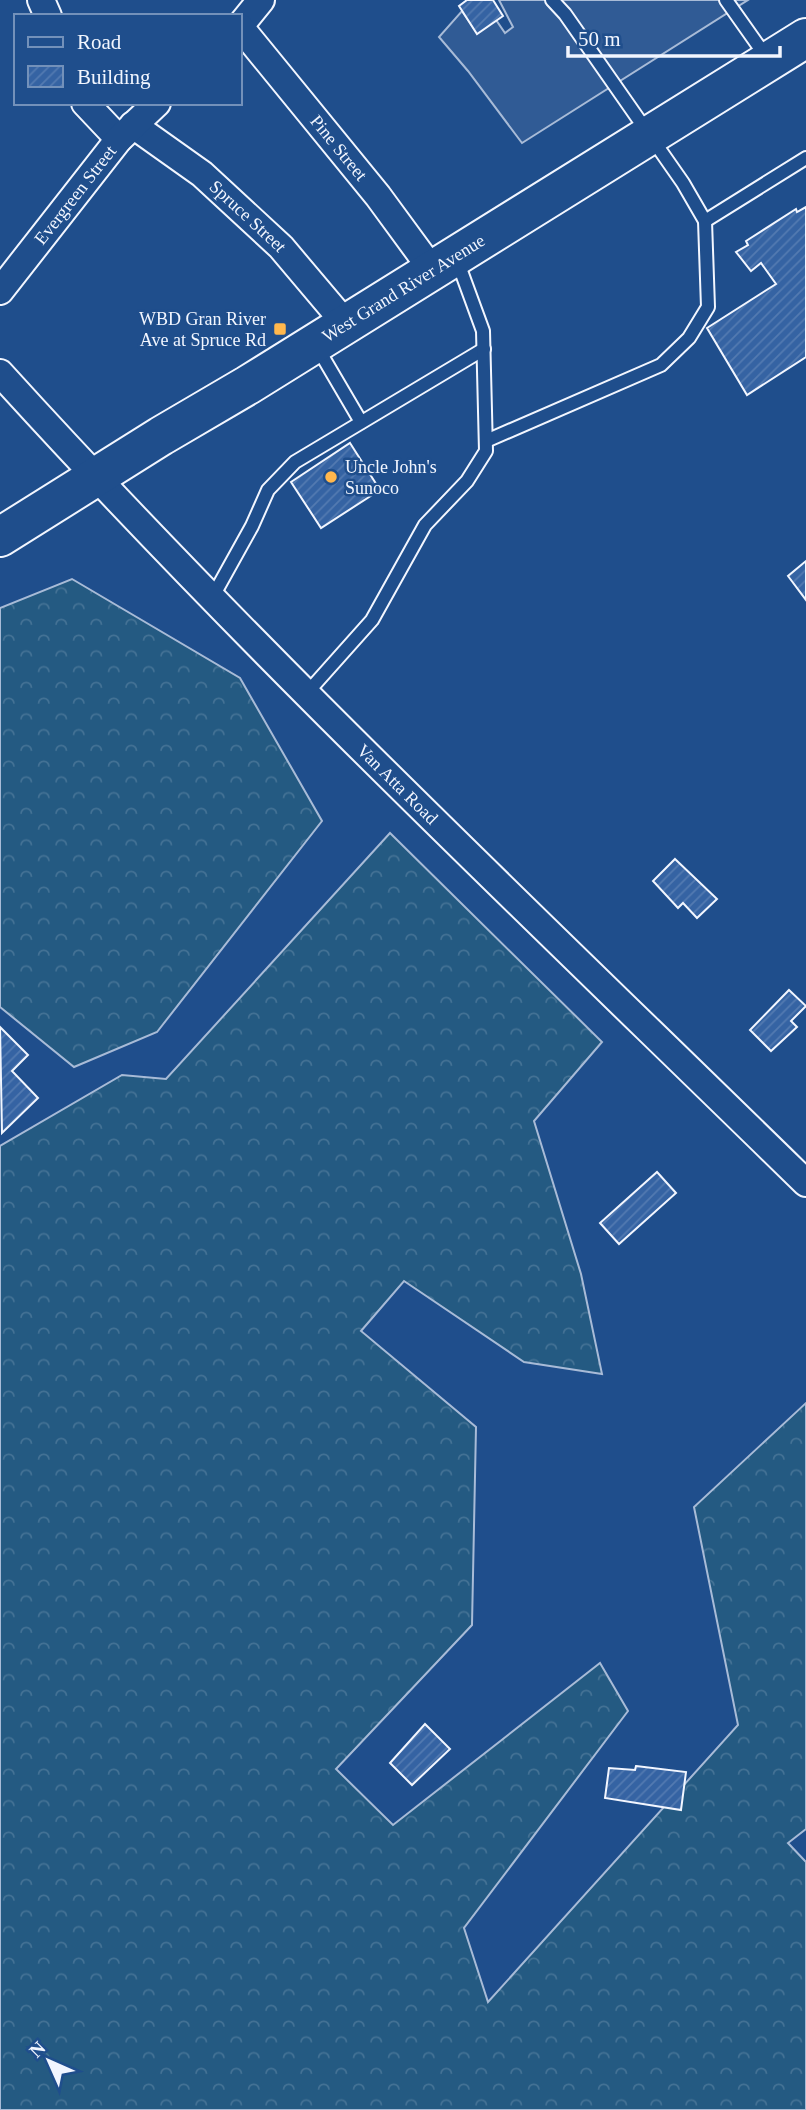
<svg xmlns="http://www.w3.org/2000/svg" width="806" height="2110" viewBox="0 0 806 2110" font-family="Georgia,serif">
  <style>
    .forest { fill: url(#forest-crowns); stroke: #a8bbd7; stroke-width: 2 }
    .parking { fill: #305b95; stroke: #a8bbd7; stroke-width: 2 }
    .building { fill: url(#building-hatch); stroke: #f2f6ff; stroke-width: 2 }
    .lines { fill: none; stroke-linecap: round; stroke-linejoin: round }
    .service-casing { stroke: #f2f6ff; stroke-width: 16 }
    .minor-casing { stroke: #f2f6ff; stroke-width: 30 }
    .primary-casing { stroke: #f2f6ff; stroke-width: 42 }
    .service { stroke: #1f4e8c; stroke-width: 12 }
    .minor { stroke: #1f4e8c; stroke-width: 26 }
    .primary { stroke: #1f4e8c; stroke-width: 38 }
    .poi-dot { fill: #ffb74d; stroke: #1f4e8c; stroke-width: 2.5 }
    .labels { text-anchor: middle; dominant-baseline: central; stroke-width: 5; stroke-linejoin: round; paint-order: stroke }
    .street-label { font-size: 18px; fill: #f2f6ff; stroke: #1f4e8c }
    .poi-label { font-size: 18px; fill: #f2f6ff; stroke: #1f4e8c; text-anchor: end }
  </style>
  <defs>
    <pattern id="forest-crowns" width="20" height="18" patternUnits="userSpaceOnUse" patternTransform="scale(1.75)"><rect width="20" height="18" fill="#245a82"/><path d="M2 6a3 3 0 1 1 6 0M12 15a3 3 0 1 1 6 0" fill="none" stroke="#447295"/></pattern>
    <pattern id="building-hatch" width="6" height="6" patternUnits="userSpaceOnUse" patternTransform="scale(1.75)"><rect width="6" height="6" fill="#3563a3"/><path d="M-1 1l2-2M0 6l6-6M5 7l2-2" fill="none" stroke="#537ab1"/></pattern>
  </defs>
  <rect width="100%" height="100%" fill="#1f4e8c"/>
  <!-- forest -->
  <g class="forest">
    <polygon points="72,579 240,678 322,821 157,1032 74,1067 0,1007 0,608"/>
    <polygon points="390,833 602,1042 534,1121 581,1274 602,1374 524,1362 404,1281 361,1331 476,1427 472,1625 336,1769 393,1825 600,1663 628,1711 464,1928 488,2002 738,1725 694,1507 806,1403 806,1829 788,1843 806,1862 806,2110 0,2110 0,1146 122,1075 166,1079"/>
  </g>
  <!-- parking -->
  <polygon class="parking" points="499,0 748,0 522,143 468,71 439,37 462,11 477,33 496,20 505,33 513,27"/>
  <!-- building -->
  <g class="building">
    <polygon points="467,0 493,0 503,16 477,34 459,6"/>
    <polygon points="806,207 806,357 747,395 707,328 776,284 761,263 751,271 736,252 748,245 746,241 796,209 797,212"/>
    <polygon points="350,443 380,490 321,528 291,482"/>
    <polygon points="806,561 806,600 788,576"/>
    <polygon points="675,859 717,899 697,918 683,903 678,908 653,881"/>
    <polygon points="789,990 806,1006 791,1021 797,1027 771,1051 750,1030"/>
    <polygon points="0,1027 28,1055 12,1071 38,1098 2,1133"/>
    <polygon points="657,1172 676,1193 619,1244 600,1223"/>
    <polygon points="425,1724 450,1749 412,1785 390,1763"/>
    <polygon points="636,1766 686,1772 681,1810 605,1798 609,1768 635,1770"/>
  </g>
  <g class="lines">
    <defs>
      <g id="service">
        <polyline points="726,0 767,58"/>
        <polyline points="705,221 806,158"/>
        <polyline points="317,347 361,422"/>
        <polyline points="486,441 661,365 689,338 708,307 705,221 683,183 565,14 552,0"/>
        <polyline points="212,598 252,526 268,490 295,462 484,349"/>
        <polyline points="306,694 372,620 425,525 467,481 486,451 483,331 457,260"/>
      </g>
      <g id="minor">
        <polyline points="41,0 48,16"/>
        <polyline points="240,26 261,0"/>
        <path id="s1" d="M240,27L378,196L433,271"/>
        <polyline points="85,103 119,139"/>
        <path id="s2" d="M133,125L202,174L281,247L346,324"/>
        <path id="s3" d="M0,291L119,139L157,103"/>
        <path id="s4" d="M0,373C256,655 534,917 806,1183"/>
      </g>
      <g id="primary">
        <path id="s5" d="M0,537L161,436L248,385L806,38"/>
      </g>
    </defs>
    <!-- service casing -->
    <use href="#service" class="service-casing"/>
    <!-- minor casing -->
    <use href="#minor" class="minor-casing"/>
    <!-- primary casing -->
    <use href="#primary" class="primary-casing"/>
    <!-- service -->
    <use href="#service" class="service"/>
    <!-- minor -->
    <use href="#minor" class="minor"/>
    <!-- primary -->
    <use href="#primary" class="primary"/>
  </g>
  <!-- markers -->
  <g class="poi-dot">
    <rect x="273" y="322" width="14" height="14" rx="3.5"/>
    <circle cx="331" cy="477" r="7"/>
  </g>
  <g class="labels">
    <!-- street labels -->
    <g class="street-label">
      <text stroke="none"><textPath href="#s1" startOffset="156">Pine Street</textPath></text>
      <text stroke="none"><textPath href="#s3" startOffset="122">Evergreen Street</textPath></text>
      <text stroke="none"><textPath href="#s2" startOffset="147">Spruce Street</textPath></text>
      <text stroke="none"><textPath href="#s5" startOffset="474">West Grand River Avenue</textPath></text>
      <text stroke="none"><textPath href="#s4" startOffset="572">Van Atta Road</textPath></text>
    </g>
    <!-- poi labels -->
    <g class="poi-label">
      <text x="266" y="319">WBD Gran River<tspan x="266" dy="21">Ave at Spruce Rd</tspan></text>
      <text x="345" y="467" text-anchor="start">Uncle John's<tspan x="345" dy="21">Sunoco</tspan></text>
    </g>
  </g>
  <!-- legend -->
  <rect x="14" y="14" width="228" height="91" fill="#1f4e8c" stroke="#7391ba" stroke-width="2"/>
  <rect x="28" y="37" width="35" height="10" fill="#1f4e8c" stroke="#7391ba" stroke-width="2"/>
  <text x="77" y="49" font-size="21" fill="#f2f6ff">Road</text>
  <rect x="28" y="66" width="35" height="21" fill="url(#building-hatch)" stroke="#7391ba" stroke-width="2"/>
  <text x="77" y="84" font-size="21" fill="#f2f6ff">Building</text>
  <!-- north arrow -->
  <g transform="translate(49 2061) rotate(315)" stroke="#1f4e8c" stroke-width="5" paint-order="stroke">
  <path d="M0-5L12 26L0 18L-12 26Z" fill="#f2f6ff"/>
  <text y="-10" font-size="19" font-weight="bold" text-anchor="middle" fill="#f2f6ff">N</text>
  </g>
  <!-- scale -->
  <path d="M568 46v10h212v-10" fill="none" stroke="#f2f6ff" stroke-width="3.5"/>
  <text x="578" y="46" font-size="21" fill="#f2f6ff" stroke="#1f4e8c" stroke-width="5" paint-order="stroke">50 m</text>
</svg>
